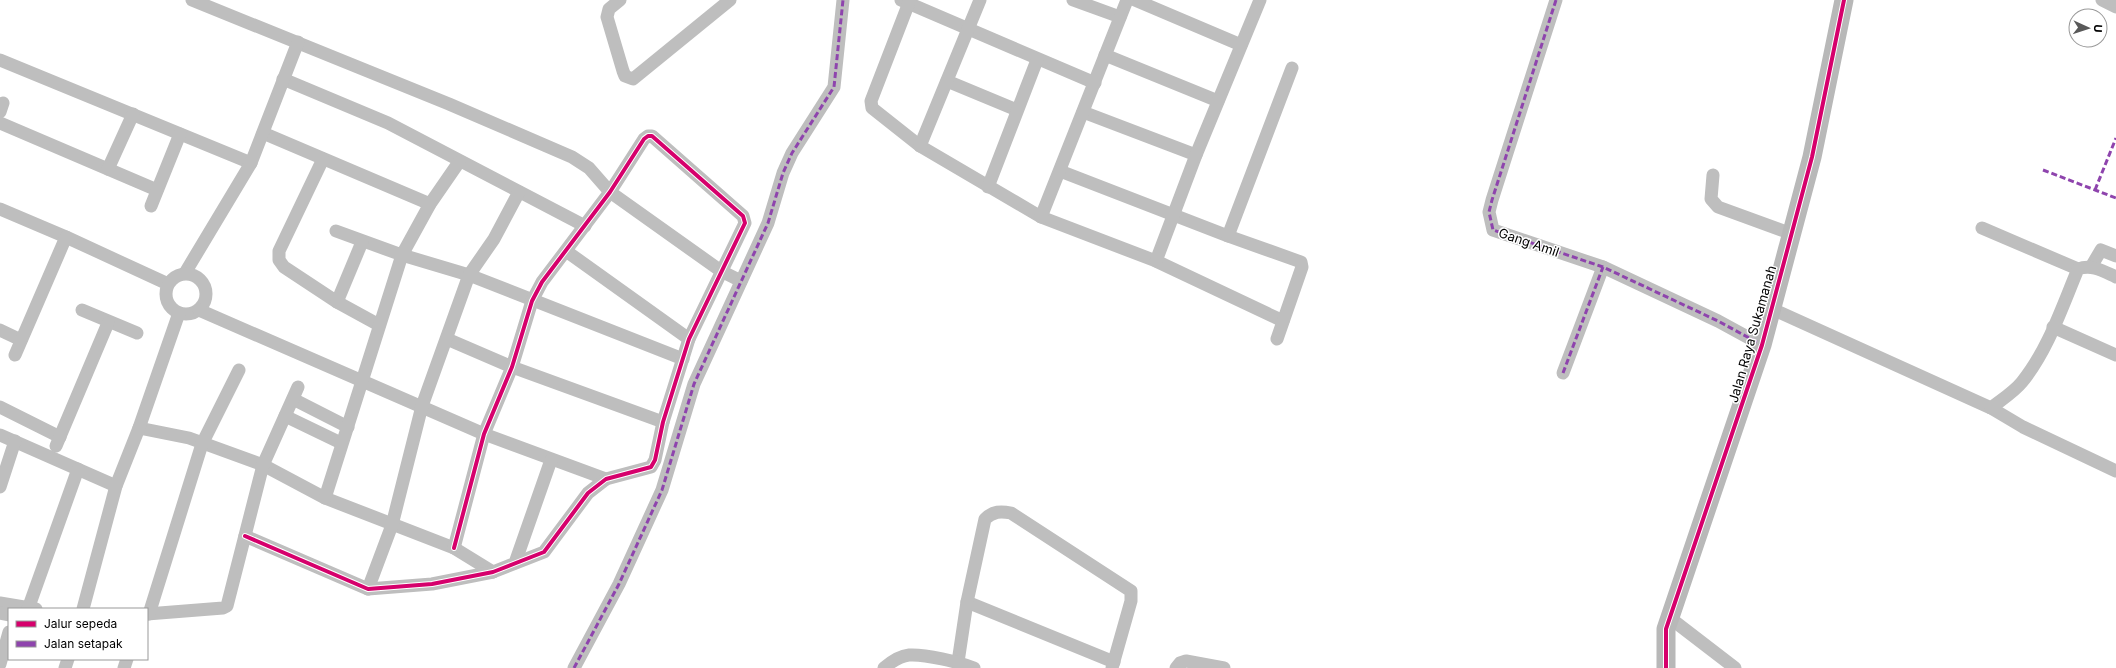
<svg xmlns="http://www.w3.org/2000/svg" width="2116" height="668" viewBox="0 0 2116 668" font-family="Inter,sans-serif">
  <style>
    .lines { fill: none; stroke-linecap: round; stroke-linejoin: round }
    .street { stroke: #bebebe; stroke-width: 13 }
    .secondary { stroke: #b8b8b8; stroke-width: 19 }
    .quiet { stroke: #8e44ad; stroke-width: 3; stroke-dasharray: 6 3; stroke-linecap: butt }
    .cycleway-casing { stroke: #fff; stroke-width: 6 }
    .cycleway { stroke: #d6006c; stroke-width: 4 }
    .labels { text-anchor: middle; dominant-baseline: central; stroke-width: 3; stroke-linejoin: round; paint-order: stroke }
    .street-label { font-size: 13px; fill: #000; stroke: #fff }
  </style>
  <rect width="100%" height="100%" fill="#fff"/>
  <g class="lines">
    <!-- street -->
    <g class="street">
      <polyline points="192,0 449,104 572,157 589,168 610,192 721,271 741,281"/>
      <polyline points="620,0 609,9 607,17 623,71 625,76 633,79 730,0"/>
      <polyline points="901,0 1095,83"/>
      <polyline points="910,0 871,101 872,108 920,146 1041,217 1156,261 1283,321"/>
      <polyline points="1073,0 1120,17"/>
      <polyline points="1135,0 1241,45"/>
      <polyline points="1556,0 1492,200 1489,212 1493,230 1603,267 1718,321 1762,345"/>
      <polyline points="2102,0 2116,7"/>
      <polyline points="1105,55 1218,101"/>
      <polyline points="0,60 251,163"/>
      <polyline points="283,79 388,123 585,226"/>
      <polyline points="947,81 1017,110"/>
      <polyline points="0,112 3,103"/>
      <polyline points="1083,112 1196,155"/>
      <polyline points="0,123 157,190"/>
      <polyline points="263,133 430,204"/>
      <polyline points="920,146 980,0"/>
      <polyline points="323,159 279,251 279,260 284,267 337,302 379,325"/>
      <polyline points="108,169 133,114"/>
      <polyline points="1060,171 1228,236 1301,262 1302,267 1277,339"/>
      <polyline points="1713,175 1711,199 1718,207 1792,234"/>
      <polyline points="988,187 1037,60"/>
      <polyline points="151,206 180,134"/>
      <polyline points="0,209 66,237 168,284"/>
      <polyline points="1041,217 1127,0"/>
      <polyline points="1982,228 2078,269"/>
      <polyline points="336,231 402,255 469,275 683,359"/>
      <polyline points="1228,236 1292,68"/>
      <polyline points="566,251 689,339"/>
      <polyline points="1156,261 1196,155 1260,0"/>
      <polyline points="2091,267 2101,250 2116,256"/>
      <polyline points="185,273 251,163 298,42"/>
      <circle cx="186" cy="294" r="20"/>
      <polyline points="337,302 362,242"/>
      <polyline points="1772,309 1991,408 2023,427 2116,471"/>
      <polyline points="82,310 137,333"/>
      <polyline points="199,310 484,434 606,479"/>
      <polyline points="2053,327 2116,355"/>
      <polyline points="0,330 21,340"/>
      <polyline points="447,339 512,367 663,422"/>
      <polyline points="15,355 66,237"/>
      <polyline points="1563,373 1603,267"/>
      <polyline points="293,399 348,427"/>
      <polyline points="0,407 60,437"/>
      <path d="M1991,408C2001,400 2014,392 2022,382C2048,350 2062,307 2078,269C2092,264 2103,271 2116,277"/>
      <polyline points="285,416 341,443"/>
      <polyline points="139,428 189,438 263,465 325,498 454,548 493,572"/>
      <polyline points="0,435 116,486"/>
      <polyline points="56,446 108,323"/>
      <polyline points="0,487 15,441"/>
      <polyline points="325,498 402,255 430,204 459,162"/>
      <polyline points="245,536 368,589 432,584 493,572 544,552 588,493 606,479 651,467 655,460 663,422 689,339 745,223 743,216 652,136 648,136 644,139 610,192 542,282 532,301 512,367 484,434 454,548"/>
      <polyline points="515,563 551,460"/>
      <polyline points="368,589 392,525 422,406 469,275 494,239 519,192"/>
      <polyline points="967,602 1114,662"/>
      <polyline points="0,603 36,609"/>
      <polyline points="28,609 78,469"/>
      <polyline points="83,609 116,486 139,428 179,313"/>
      <polyline points="0,613 9,615"/>
      <polyline points="147,614 223,608 227,606 263,465 298,387"/>
      <polyline points="149,614 202,444 239,370"/>
      <polyline points="1670,618 1735,668"/>
      <path d="M958,662L967,602L985,519C993,511 1001,511 1011,513L1131,591V601L1112,668"/>
      <polyline points="0,664 9,632"/>
      <polyline points="65,668 68,659"/>
      <polyline points="124,668 127,659"/>
      <polyline points="574,668 619,584 662,490 694,384 768,223 783,173 792,153 834,87 843,0"/>
      <path d="M884,668C891,662 899,656 909,655C926,654 958,662 974,668"/>
      <polyline points="1176,668 1180,663 1186,661 1224,668"/>
    </g>
    <!-- secondary -->
    <polyline class="secondary" points="1666,668 1666,629 1762,345 1812,157 1844,0"/>
    <!-- quiet -->
    <g class="quiet">
      <polyline points="1556,0 1492,200 1489,212 1493,230 1603,267 1718,321 1762,345"/>
      <polyline points="2043,170 2116,198"/>
      <polyline points="2095,190 2116,138"/>
      <polyline points="1563,373 1603,267"/>
      <polyline points="574,668 619,584 662,490 694,384 768,223 783,173 792,153 834,87 843,0"/>
    </g>
    <defs>
      <g id="cycleway">
        <polyline points="245,536 368,589 432,584 493,572 544,552 588,493 606,479 651,467 655,460 663,422 689,339 745,223 743,216 652,136 648,136 644,139 610,192 542,282 532,301 512,367 484,434 454,548"/>
        <polyline points="1666,668 1666,629 1762,345 1812,157 1844,0"/>
      </g>
    </defs>
    <!-- cycleway casing -->
    <use href="#cycleway" class="cycleway-casing"/>
    <!-- cycleway -->
    <use href="#cycleway" class="cycleway"/>
  </g>
  <g class="labels">
    <!-- street labels -->
    <g class="street-label">
      <text transform="translate(1529 242) rotate(19)">Gang Amil</text>
      <text transform="translate(1752 334) rotate(-74)">Jalan Raya Sukamanah</text>
    </g>
  </g>
  <!-- legend -->
  <rect x="8" y="608" width="140" height="52" fill="#ffffff" stroke="#999999"/>
  <rect x="16" y="621" width="20" height="6" fill="#d6006c" stroke="#999999"/>
  <text x="44" y="628" font-size="12" fill="#000000">Jalur sepeda</text>
  <rect x="16" y="641" width="20" height="6" fill="#8e44ad" stroke="#999999"/>
  <text x="44" y="648" font-size="12" fill="#000000">Jalan setapak</text>
  <!-- north arrow -->
  <g transform="translate(2088 28) rotate(93)"><circle r="19" fill="#ffffff" stroke="#999999"/>
  <path d="M0-3L7 15L0 10L-7 15Z" fill="#595959"/>
  <text y="-6" font-size="11" font-weight="bold" text-anchor="middle" fill="#000000">U</text>
  </g>
</svg>
